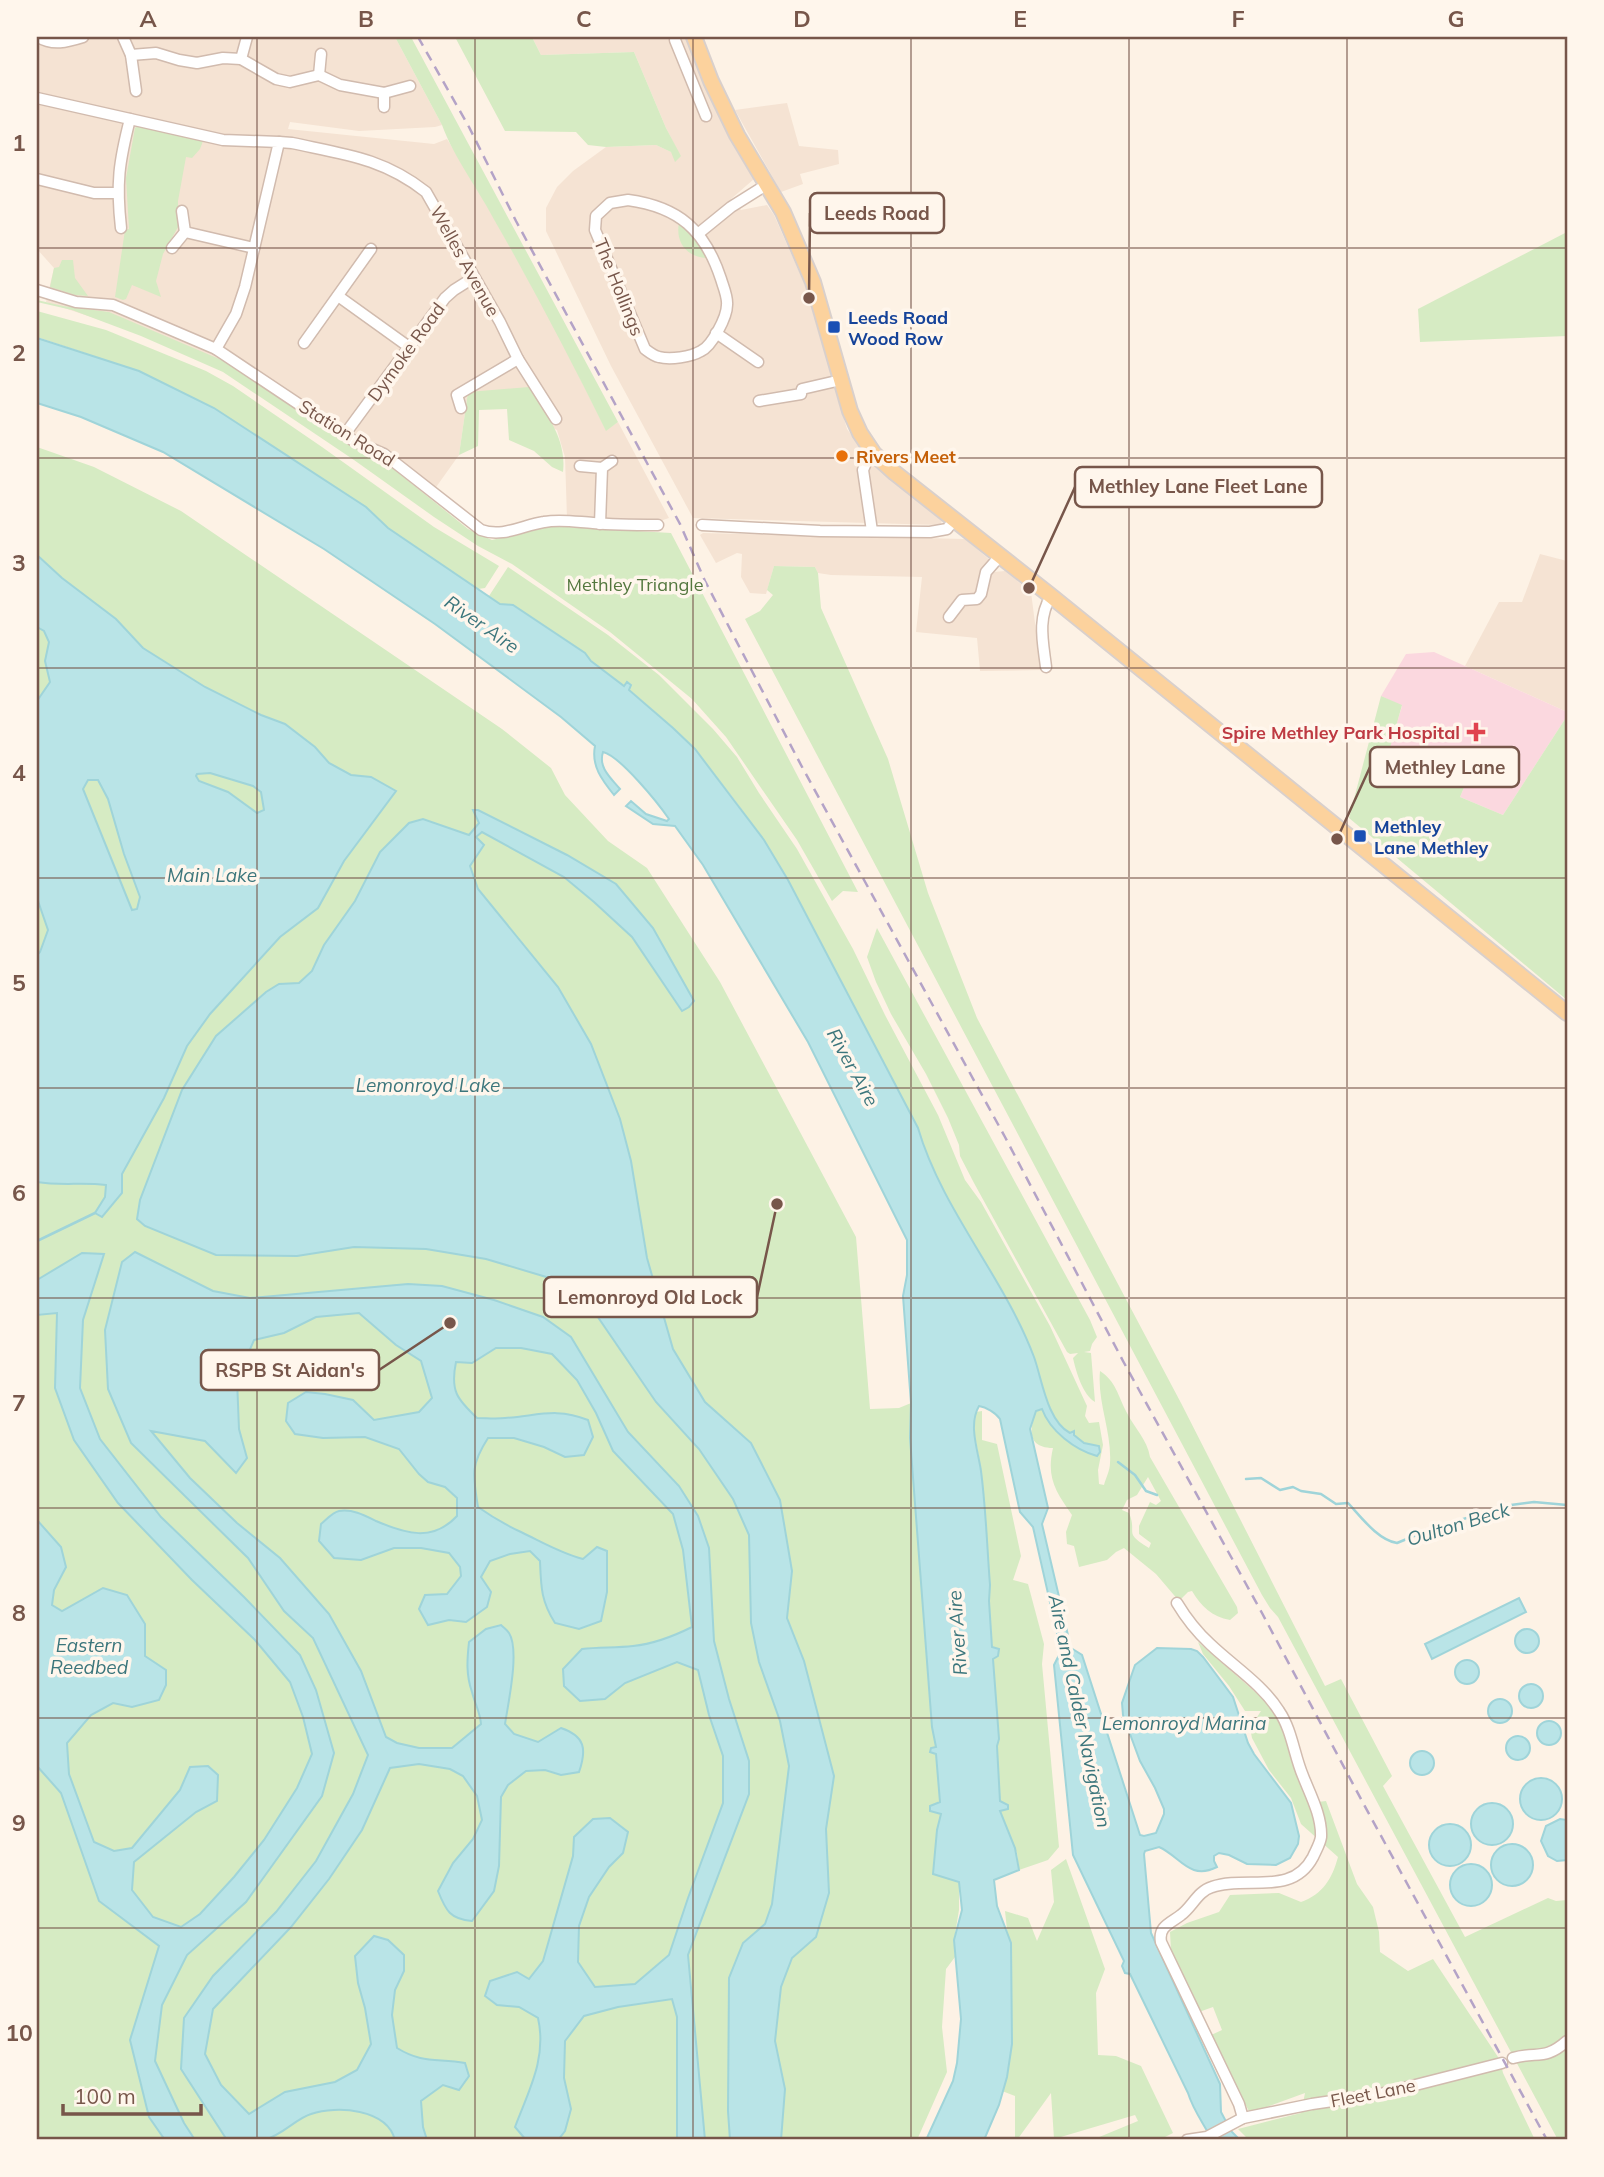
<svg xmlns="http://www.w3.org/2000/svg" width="1604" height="2177" viewBox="0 0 1604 2177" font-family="Mulish,sans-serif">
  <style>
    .residential { fill: #f5e3d3 }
    .medical { fill: #fbd8df }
    .green { fill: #d6ebc3; fill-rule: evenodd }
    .water { fill: #b9e4e7; stroke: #9fd4d9; stroke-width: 2; fill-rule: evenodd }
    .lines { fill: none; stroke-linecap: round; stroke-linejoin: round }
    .stream { stroke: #9fd4d9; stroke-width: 2.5 }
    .street-casing { stroke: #d1bbae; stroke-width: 13 }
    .primary-casing { stroke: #d9d0cc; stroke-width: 18 }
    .street { stroke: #fff; stroke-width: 10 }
    .primary { stroke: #fcd29d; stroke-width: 14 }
    .rail { stroke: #b4a3c7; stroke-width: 2.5; stroke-dasharray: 10 7; stroke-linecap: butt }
    .grid { fill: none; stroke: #77564a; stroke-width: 2; stroke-opacity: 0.55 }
    .transit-dot { fill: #1a4fb4; stroke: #fff6ec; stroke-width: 2.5 }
    .food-dot { fill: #e8710a; stroke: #fff6ec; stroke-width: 2.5 }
    .health-dot { fill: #e0444e; stroke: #fff6ec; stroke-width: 2.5 }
    .labels { text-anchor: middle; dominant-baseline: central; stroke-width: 7; stroke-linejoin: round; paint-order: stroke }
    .street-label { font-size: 18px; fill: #77564a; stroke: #fff6ec }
    .transit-label { font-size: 18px; font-weight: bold; fill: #164399; stroke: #fff6ec; text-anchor: start }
    .food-label { font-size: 18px; font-weight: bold; fill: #c56008; stroke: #fff6ec; text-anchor: start }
    .park-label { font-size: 18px; fill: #53773e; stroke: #fff6ec }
    .health-label { font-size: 18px; font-weight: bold; fill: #be3a42; stroke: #fff6ec; text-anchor: end }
    .water-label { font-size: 19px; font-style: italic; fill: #3c767c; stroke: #fff6ec }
    .leader { fill: none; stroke: #77564a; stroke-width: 2.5 }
    .callout-dot { fill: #77564a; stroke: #fff6ec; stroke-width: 2.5 }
    .callout { fill: #fff6ec; stroke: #77564a; stroke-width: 2.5 }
    .callout-label { font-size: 19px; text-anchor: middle; font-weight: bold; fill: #77564a }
    .neatline { fill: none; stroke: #77564a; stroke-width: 2.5 }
    .grid-label { font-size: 23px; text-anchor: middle; font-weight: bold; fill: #77564a }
  </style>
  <rect width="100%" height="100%" fill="#fdf2e5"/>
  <!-- residential -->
  <g class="residential">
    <polygon points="37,37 395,37 442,125 435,127 359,131 290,122 288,129 434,144 447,139 478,189 557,332 606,430 618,422 669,518 654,523 567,518 565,457 557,430 468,392 459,455 429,497 381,459 351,445 224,361 46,302 54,268 37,249"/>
    <polygon points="532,37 685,37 700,74 734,147 754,179 731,199 741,210 767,205 774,215 805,285 847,429 872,464 942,521 940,525 693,518 611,366 546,231 546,208 557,187 573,171 606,147 656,145 680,156 666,128 634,52 541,55"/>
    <polygon points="787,103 799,146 838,150 839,164 800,174 803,184 781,192 735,110"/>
    <polygon points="703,533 965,539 990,560 986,566 994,572 1005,571 1031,592 1041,670 980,671 977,638 916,632 922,577 831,575 818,573 815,567 774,566 766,594 750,593 741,577 742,554 737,553 716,563 700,535"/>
    <polygon points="1540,554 1567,561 1567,712 1465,666 1499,602 1522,602"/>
  </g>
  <!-- medical -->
  <polygon class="medical" points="1434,652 1567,712 1567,716 1503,815 1460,797 1472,768 1430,749 1418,776 1385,762 1402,706 1381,696 1406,654"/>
  <!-- green -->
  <g class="green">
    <path d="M395,37H411L618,422L606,431C571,360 535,291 496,223C480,192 453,156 442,125Z"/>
    <polygon points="455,37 532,37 541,55 634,52 666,128 681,156 675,162 671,152 656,145 606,147 588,145 576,132 505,131"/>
    <polygon points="138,126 203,141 200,149 192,158 186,157 178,201 178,227 163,254 156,281 161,297 132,285 126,299 123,300 115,297 125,230 129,229 126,178 135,128"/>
    <path d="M679,223L693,231L707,256L706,258C687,257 675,242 679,223Z"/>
    <polygon points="1567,232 1567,336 1420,342 1418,309"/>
    <polygon points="62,260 73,260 75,278 88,296 75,295 50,287 54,268 59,267"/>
    <polygon points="37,300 63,306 109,312 224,361 351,445 381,459 468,529 492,540 550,526 671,533 858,892 843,891 832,901 797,840 726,737 692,699 610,632 512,564 478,546 434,517 354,460 223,372 141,336 72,310 37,302"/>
    <polygon points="37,311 106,330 206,371 233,386 322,447 434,527 499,566 485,588 478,589 388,528 366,507 214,408 139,371 37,337"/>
    <path d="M529,387C546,413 567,439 563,472L552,467L534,451L509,440L507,409L479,410L478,446L459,455L468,392Z"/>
    <polygon points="37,447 94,467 181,511 502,729 551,768 565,795 608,841 647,868 720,982 856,1237 870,1409 899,1408 911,1403 910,1438 932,1727 936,1747 941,1814 937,1830 933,1874 959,1882 959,1910 954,1940 955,1957 946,1969 942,2027 947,2072 917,2140 37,2140"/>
    <polygon points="774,566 815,567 818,573 821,608 888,759 928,893 977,1018 1181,1403 1325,1686 1341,1679 1392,1776 1383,1786 1465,1937 1548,1898 1556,1901 1567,1900 1567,2140 1558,2140 1278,1617 1270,1608 1262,1595 745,619 760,611 773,595 767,590"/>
    <path d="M508,567L608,635L659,675L713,729L737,757L759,793L797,849L853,949L885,1015L938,1115L965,1180L981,1202L1050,1326L1087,1406L1085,1416L1089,1423L1099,1422L1103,1445L1098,1470L1099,1484L1104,1485C1106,1478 1110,1470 1110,1463C1112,1432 1097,1402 1100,1371C1116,1381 1118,1396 1127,1413C1135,1429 1147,1439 1150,1457L1237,1607L1238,1613L1230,1620C1212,1617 1201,1606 1192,1591L1188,1592L1179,1601L1156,1574L1124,1548L1116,1552L1107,1560L1079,1567L1074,1546L1067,1544L1066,1532L1072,1515C1056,1492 1046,1478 1053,1448C1026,1447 1030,1429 1036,1410L1042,1409C1056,1432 1068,1444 1093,1455L1094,1446C1082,1443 1066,1434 1059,1423C1042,1400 1040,1369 1028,1343C994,1271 941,1204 918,1128C889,1073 859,1018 830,963C797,899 769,842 723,785C697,752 670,724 638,697C621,683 598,671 585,653L517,608L500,604L489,596ZM1148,1477L1161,1501L1156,1505L1150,1502L1139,1526V1534L1151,1543L1149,1548C1122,1532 1138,1534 1129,1513L1122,1510L1127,1500L1137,1495Z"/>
    <polygon points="1381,696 1402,705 1386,762 1418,776 1430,749 1472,768 1460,797 1503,815 1567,716 1567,1000 1349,818"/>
    <path d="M877,928L1090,1320L1097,1337L1092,1344L1090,1351L1084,1352L1091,1353L1095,1402C1083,1395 1076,1372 1073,1358L1078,1353L1070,1354L1067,1352L974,1183L960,1156L959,1145L948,1118L926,1074L891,1014L876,982L867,957Z"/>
    <polygon points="982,1411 982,1440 997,1444 1021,1556 1013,1580 1028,1584 1044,1644 1042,1664 1059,1847 1048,1860 1019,1870 1017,1853 1000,1811 997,1746 999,1738 989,1601 990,1585 981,1469 974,1430 976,1412"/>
    <path d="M1198,1642L1270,1705L1282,1725L1291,1760L1310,1803L1326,1801L1357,1884L1373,1907L1379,1932L1380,1952L1408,1971L1433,1959L1500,2060L1503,2073L1535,2140H1249L1238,2129L1301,2113L1305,2093L1250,2113L1209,2036L1222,2030L1213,2007L1199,2012L1171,1951L1170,1932L1187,1923L1219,1912L1230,1895L1279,1893L1301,1902C1323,1894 1332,1879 1338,1857L1301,1824L1291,1798L1269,1770L1252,1738L1250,1728L1261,1711H1245L1229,1686L1203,1654Z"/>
    <polygon points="1066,1859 1105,1969 1096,1993 1098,2055 1116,2056 1141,2066 1173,2133 1159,2140 1092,2140 1138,2121 1135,2115 1054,2139 1051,2093 1017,2140 1015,2140 1015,2096 1002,2091 1010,1958 1005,1911 1028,1918 1037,1941 1054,1902 1051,1870"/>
  </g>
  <!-- water -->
  <g class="water">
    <path d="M37,338L139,371L214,408L366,507L388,528L500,604L513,605L585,653L591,661L624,686L627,682L631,685L629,690L673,728L695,749L764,840L788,880L918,1128C942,1210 1004,1277 1034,1357C1042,1379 1047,1421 1070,1433L1074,1431V1435L1084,1443L1099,1446L1100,1452L1097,1456C1075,1450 1050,1431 1042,1409L1036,1411L1030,1429L1048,1508L1042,1524L1071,1648L1082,1655L1140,1835L1144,1836L1156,1833L1164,1814V1809L1155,1788L1140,1761L1123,1715L1122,1703L1135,1665L1157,1648L1191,1649L1197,1651L1203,1657L1233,1697L1248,1743L1254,1754L1291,1803L1299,1836L1298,1844L1290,1858L1276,1865L1247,1864L1229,1855L1219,1853L1214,1856V1861L1217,1867C1189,1881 1180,1856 1159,1847L1145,1851L1144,1854L1151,1933L1220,2084L1221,2112L1231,2131L1240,2140H1212C1204,2124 1193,2110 1188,2093L1130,1974L1125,1973L1122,1966L1124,1961L1073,1855L1054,1665L1061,1651L1033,1527L1020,1512L1000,1419C996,1413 986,1407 979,1406C968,1425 978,1450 981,1471C986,1509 987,1547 990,1585L989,1601L992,1647L999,1649L998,1656L993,1659L999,1739L997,1746L1000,1801L1008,1805V1809L1000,1811L1015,1848L1019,1870L994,1880L997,1906L1011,1943L1012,2044L1007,2077L999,2105L984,2140H926L953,2081L957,2063L961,2019L954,1940L962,1910L959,1882L933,1874L937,1830L941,1814L930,1811V1806L940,1802L936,1754L930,1752L931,1748L936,1747L932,1727L910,1438L911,1403L903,1296L907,1275V1240L808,1042L703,865L675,826L653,824L626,806L631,801L646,814L667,821L669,819C658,803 620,756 603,752C598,768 611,778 620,789L614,795C602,780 591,766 595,746L561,717L435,624L324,549L163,452L81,417L37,403Z"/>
    <path d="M37,555L62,578L116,619L143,648L205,687L261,715L285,724L315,747L329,763L351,775L371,777L396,791L344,861L318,908L280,937L210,1014L187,1046L164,1098L122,1174V1193L102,1217L95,1213L105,1197L106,1185C83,1182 60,1186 37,1182V955L40,952L48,930L37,898V701L50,682L45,661L49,642L44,631L37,627ZM210,773L253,786L261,792L264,810L257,813L228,792L199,781L196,776L197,774ZM88,780H98L108,799L124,854L140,897L137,909L132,910L83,789Z"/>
    <polygon points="473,810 478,810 567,855 616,884 653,928 694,1001 689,1007 682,1011 632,937 594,902 564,877 482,832 476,837 484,845 470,866 478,889 558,987 591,1044 620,1119 631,1161 647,1258 673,1349 705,1402 751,1443 780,1500 792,1571 787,1618 804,1661 834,1776 826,1829 829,1893 816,1937 792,1958 781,1987 775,2041 785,2089 781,2140 730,2140 728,2111 729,1978 743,1943 765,1924 772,1904 789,1766 780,1721 759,1662 751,1623 749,1535 733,1499 699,1449 656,1402 593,1310 553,1279 486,1259 426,1249 354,1247 297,1256 216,1255 145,1226 137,1219 140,1200 182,1090 216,1036 266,992 279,984 299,983 312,971 324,945 355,901 380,852 409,823 423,819 469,835 479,823"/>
    <path d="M135,1252L213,1291L250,1298L408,1284L442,1286L494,1300L543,1317L571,1337L628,1432L679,1486L698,1516L709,1548L714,1641L729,1699L749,1761V1794L688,1955L705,2140H677V2017L672,1999L618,2007L584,2016L565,2041L564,2078L571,2109L565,2131L558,2140H526L515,2127C529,2090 547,2058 538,2018L519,2007L497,2005L485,1996L490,1981L517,1972L529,1979L543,1961L573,1856L574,1837L593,1819L610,1818L628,1832L623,1853L609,1867L589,1897L579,1926L578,1962L595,1987L635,1984L669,1955L688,1898L723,1803V1756L709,1715L698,1670L677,1662L625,1683L605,1699L580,1701L564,1686L563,1669L582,1649C599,1647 616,1648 633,1646C653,1644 674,1636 692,1627L683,1550L673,1514L613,1451L596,1413L577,1380L552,1354L521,1348H496L472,1363L456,1362C450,1391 457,1399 477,1418C486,1418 496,1419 505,1418C537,1416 556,1407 588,1420L593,1437L584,1455L565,1457L544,1447L514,1438H488C470,1466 473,1475 478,1507C492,1517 506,1525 521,1532C542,1542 560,1553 583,1559L597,1547L607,1551V1592L601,1621L579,1629L555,1623C541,1601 541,1587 540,1561L530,1551L510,1554L490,1561L481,1577L491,1592L487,1607L466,1622L449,1620L428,1625L419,1609L425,1595L447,1594L461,1576L460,1567L449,1553L421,1548H394L361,1560L334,1558L319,1541L321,1524C327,1519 333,1512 339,1511C353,1509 364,1515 376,1521C406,1534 433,1542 457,1516V1498L445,1487L428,1482L419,1474L399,1449L365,1437L323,1438L295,1434L286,1421L288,1403L306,1392L325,1394L353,1400L374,1420L419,1412L432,1398L421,1361L396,1345L359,1313L316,1317L284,1333L254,1340L237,1379L239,1429L247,1458L236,1473L205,1441L151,1431L190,1478L237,1523L280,1558L329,1614L361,1671L386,1737L397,1743L419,1748H452L481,1724C480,1712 475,1704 472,1692C466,1675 467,1660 469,1642L486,1629L501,1625C504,1628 507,1630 509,1633C520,1650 508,1704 505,1724L514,1734L538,1742L561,1728C585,1736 587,1749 579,1772L561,1775L545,1770L526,1771L508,1785L501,1797L499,1866L494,1891L472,1921C450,1919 446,1911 438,1891L453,1863L473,1839L482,1820L477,1796L463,1776L450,1769L419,1764L390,1768L362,1830L329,1879L291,1927L213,2009L205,2054L221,2085L249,2114L285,2092L335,2082L357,2070L371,2044L365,2008L358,1983L355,1956L374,1936L388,1940L404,1955V1971L395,1990L392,2015L397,2048C423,2064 437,2058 465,2063L469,2076L459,2090L443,2085L421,2101L423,2127L427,2140H395C387,2109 337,2105 311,2114C295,2119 283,2135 264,2140C253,2142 238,2140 227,2140L181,2069L184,2018L213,1976L276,1912L316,1861L353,1794L368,1755L313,1638L284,1611L248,1558L131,1443L108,1389L105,1330L122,1262Z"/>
    <polygon points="82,1253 104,1254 83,1320 80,1388 100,1439 161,1517 244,1597 300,1655 316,1690 334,1753 322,1796 246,1902 187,1955 162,2005 155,2061 184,2123 195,2140 165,2140 149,2117 130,2040 159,1946 99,1901 61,1793 37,1766 37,1520 61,1547 66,1567 54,1590 52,1605 62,1611 103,1588 127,1595 145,1624 145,1656 166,1670 166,1685 159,1700 132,1707 113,1703 91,1715 67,1743 69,1774 94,1842 114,1851 132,1848 180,1790 190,1767 208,1766 218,1775 217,1801 196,1812 134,1862 132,1890 153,1917 181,1927 200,1914 234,1877 264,1840 297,1788 312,1754 303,1717 290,1682 255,1640 192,1580 118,1503 74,1440 55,1388 57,1313 37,1315 37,1280"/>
    <polygon points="1519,1598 1526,1612 1432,1659 1425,1644"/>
    <circle cx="1527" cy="1641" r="12"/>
    <circle cx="1467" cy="1672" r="12"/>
    <circle cx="1531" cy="1696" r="12"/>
    <circle cx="1500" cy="1711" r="12"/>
    <circle cx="1549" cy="1733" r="12"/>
    <circle cx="1518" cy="1748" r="12"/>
    <circle cx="1422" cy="1763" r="12"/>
    <circle cx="1541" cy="1799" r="21"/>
    <circle cx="1492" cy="1824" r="21"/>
    <polygon points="1560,1819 1567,1820 1567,1860 1557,1861 1548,1856 1541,1841 1546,1826"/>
    <circle cx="1450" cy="1845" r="21"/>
    <circle cx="1512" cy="1865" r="21"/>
    <circle cx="1471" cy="1885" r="21"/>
  </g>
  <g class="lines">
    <!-- stream -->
    <g class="stream">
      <polyline points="37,1241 95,1213"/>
      <polyline points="1118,1462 1135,1475 1146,1491 1157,1495"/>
      <path d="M1246,1479L1261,1478L1280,1490L1293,1487L1301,1491L1321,1494L1336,1504L1348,1503C1361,1517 1378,1540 1397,1543L1436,1527L1511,1505L1534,1502L1567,1505"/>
    </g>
    <defs>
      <g id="street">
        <path d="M38,37C53,46 67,42 83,37"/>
        <polyline points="123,37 131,55 136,91"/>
        <polyline points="675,40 706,116"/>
        <polyline points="131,55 156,53 179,60 197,63 223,58 241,59 276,79 290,82 319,75 340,85 384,93 410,86"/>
        <polyline points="241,59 247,37"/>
        <polyline points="319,75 321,54"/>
        <polyline points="37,98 223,140 279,142 245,287 236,314 216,349"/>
        <polyline points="384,107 384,93"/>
        <path d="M279,142L292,143C343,154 383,158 426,192L500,322L518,359L556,419"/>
        <polyline points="37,179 94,193 117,193"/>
        <path d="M628,200C679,207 705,230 721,279C723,286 728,297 727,305C727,317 712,346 701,351C691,357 670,360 659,357C654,356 649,352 645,349L595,230L596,216L610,203Z"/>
        <path d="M121,228C116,183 119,162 130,119"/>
        <polyline points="185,232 254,248"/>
        <polyline points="699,233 731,207 766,185"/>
        <polyline points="172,248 185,232 182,211"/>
        <path d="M37,290L76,302L113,305L216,349L354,441L384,454L481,530C503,538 523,525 544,522C560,519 577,522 593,523C615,525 636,525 658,525"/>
        <polyline points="338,296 409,347"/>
        <polyline points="716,333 758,362"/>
        <polyline points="304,343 371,249"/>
        <polyline points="759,401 801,394 802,389 841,380"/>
        <polyline points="461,408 457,395 518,359"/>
        <polyline points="345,434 445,298 454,290 473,278"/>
        <polyline points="580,466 602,468"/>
        <polyline points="600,524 602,468 612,461"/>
        <polyline points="702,525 820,531 930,532 947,529 954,520"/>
        <polyline points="872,531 863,470 866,463 874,454"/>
        <polyline points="949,617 962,600 977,599 981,594 986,572 1000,556"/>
        <path d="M1046,667C1043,642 1037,619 1051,596"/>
        <path d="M1177,1603C1186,1618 1197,1632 1210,1644C1233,1666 1262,1684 1279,1711C1292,1730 1294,1755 1303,1776C1310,1794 1322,1816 1321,1837C1320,1844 1316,1850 1313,1857C1292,1897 1247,1875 1212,1887C1198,1891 1192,1907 1181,1915C1171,1923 1158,1926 1161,1942L1239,2104L1243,2118"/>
        <path d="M1513,2058C1538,2051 1544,2061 1567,2041"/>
        <polyline points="1187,2140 1207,2137 1243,2118 1312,2104 1380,2094 1502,2063"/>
      </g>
      <polyline id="primary" points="694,37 711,81 737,135 783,212 813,282 850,411 860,433 874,454 895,473 1051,596 1567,1013"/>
    </defs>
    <!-- street casing -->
    <use href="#street" class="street-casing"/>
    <!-- primary casing -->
    <use href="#primary" class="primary-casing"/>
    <!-- street -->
    <use href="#street" class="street"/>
    <!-- primary -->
    <use href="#primary" class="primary"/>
    <!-- rail -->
    <polyline class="rail" points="418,37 469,127 516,221 680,524 705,581 801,765 1005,1137 1123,1361 1262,1613 1362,1801 1547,2140"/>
  </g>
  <!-- grid -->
  <path class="grid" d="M257,37V2140M475,37V2140M693,37V2140M911,37V2140M1129,37V2140M1347,37V2140M37,248H1567M37,458H1567M37,668H1567M37,878H1567M37,1088H1567M37,1298H1567M37,1508H1567M37,1718H1567M37,1928H1567"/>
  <!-- markers -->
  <g class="transit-dot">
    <rect x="827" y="320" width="14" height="14" rx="3.5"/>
    <rect x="1353" y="829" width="14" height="14" rx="3.5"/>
  </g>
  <circle class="food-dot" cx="842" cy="456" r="7"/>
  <path class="health-dot" d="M1472.5 721.5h7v7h7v7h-7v7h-7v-7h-7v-7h7z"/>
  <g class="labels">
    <!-- street labels -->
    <g class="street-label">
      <text transform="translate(465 261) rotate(61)">Welles Avenue</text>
      <text transform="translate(619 287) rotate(68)">The Hollings</text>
      <text transform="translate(406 352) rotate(-54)">Dymoke Road</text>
      <text transform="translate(347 433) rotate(32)">Station Road</text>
      <text transform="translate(1373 2093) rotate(-11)">Fleet Lane</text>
    </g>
    <!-- transit labels -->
    <g class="transit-label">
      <text x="848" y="317">Leeds Road<tspan x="848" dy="21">Wood Row</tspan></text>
      <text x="1374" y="826">Methley<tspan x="1374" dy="21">Lane Methley</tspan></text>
    </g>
    <!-- food labels -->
    <g class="food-label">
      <text x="856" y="456">Rivers Meet</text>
    </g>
    <!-- park labels -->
    <g class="park-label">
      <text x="635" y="584">Methley Triangle</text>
    </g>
    <!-- health labels -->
    <g class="health-label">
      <text x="1460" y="732">Spire Methley Park Hospital</text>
    </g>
    <!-- water labels -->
    <g class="water-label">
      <text transform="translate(482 624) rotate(35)">River Aire</text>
      <text x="212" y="875">Main Lake</text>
      <text transform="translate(853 1067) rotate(61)">River Aire</text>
      <text x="428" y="1085">Lemonroyd Lake</text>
      <text transform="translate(1458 1524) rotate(-17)">Oulton Beck</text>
      <text transform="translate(957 1633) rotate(-94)">River Aire</text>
      <text x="89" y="1645">Eastern<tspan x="89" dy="22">Reedbed</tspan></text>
      <text transform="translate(1080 1711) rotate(78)">Aire and Calder Navigation</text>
      <text x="1184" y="1723">Lemonroyd Marina</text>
    </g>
  </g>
  <!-- callouts -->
  <path class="leader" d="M809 298L810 213M1029 588L1075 487M1337 839L1370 767M777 1204L757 1297M450 1323L379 1370"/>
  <g class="callout-dot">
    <circle cx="809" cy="298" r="7"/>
    <circle cx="1029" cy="588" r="7"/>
    <circle cx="1337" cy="839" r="7"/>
    <circle cx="777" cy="1204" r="7"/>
    <circle cx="450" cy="1323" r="7"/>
  </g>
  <g class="callout">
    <rect x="810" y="193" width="134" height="40" rx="7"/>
    <rect x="1075" y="467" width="247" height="40" rx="7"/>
    <rect x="1370" y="747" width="149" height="40" rx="7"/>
    <rect x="544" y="1277" width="213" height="40" rx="7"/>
    <rect x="201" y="1350" width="178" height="40" rx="7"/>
  </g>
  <g class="callout-label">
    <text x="877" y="220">Leeds Road</text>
    <text x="1198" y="493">Methley Lane Fleet Lane</text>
    <text x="1445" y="774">Methley Lane</text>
    <text x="650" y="1304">Lemonroyd Old Lock</text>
    <text x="290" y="1377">RSPB St Aidan's</text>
  </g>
  <!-- border -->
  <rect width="1604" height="2177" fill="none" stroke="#fff6ec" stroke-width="77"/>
  <!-- scale -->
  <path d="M63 2104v10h138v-10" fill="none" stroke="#77564a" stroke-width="3.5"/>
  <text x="74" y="2104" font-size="21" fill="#77564a" stroke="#fff6ec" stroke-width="5" paint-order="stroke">100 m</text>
  <rect x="38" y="38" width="1528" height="2100" class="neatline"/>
  <g class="grid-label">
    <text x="148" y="27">A</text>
    <text x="366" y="27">B</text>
    <text x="584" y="27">C</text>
    <text x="802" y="27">D</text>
    <text x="1020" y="27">E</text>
    <text x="1238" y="27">F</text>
    <text x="1456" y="27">G</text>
    <text x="19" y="151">1</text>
    <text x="19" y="361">2</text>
    <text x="19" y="571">3</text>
    <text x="19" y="781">4</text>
    <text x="19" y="991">5</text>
    <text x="19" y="1201">6</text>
    <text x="19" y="1411">7</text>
    <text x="19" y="1621">8</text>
    <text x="19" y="1831">9</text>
    <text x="19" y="2041">10</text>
  </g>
</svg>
